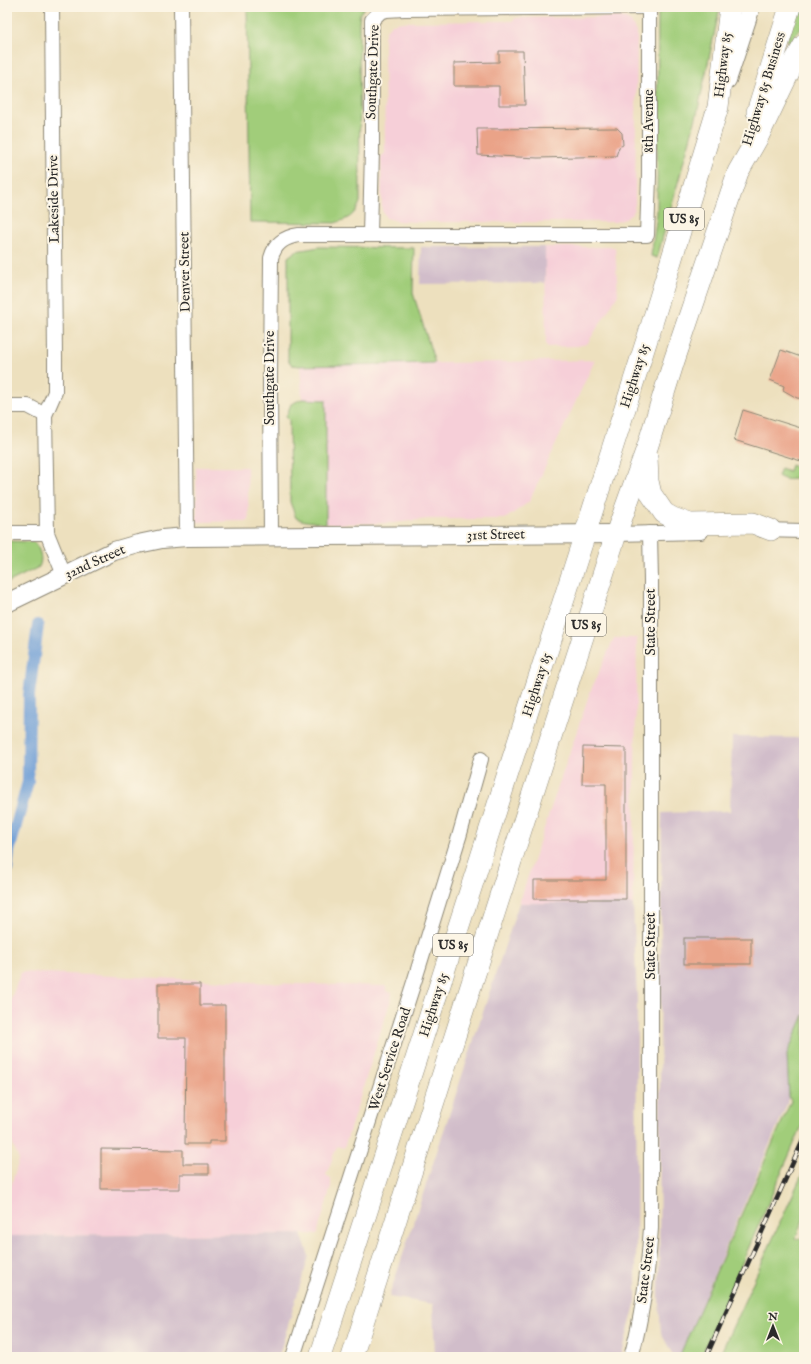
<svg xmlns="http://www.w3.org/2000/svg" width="811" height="1364" viewBox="0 0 811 1364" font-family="'IM FELL English',serif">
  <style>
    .built { fill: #f6cfd8 }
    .industrial { fill: #d1bdca }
    .green { fill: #a1cd7a; stroke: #667c52 }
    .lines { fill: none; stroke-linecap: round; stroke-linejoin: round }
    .canal { stroke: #6c9cd6; stroke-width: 12 }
    .building { fill: #eaa388 }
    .minor-casing { stroke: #8c8674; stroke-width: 16 }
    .major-casing { stroke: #8c8674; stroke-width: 20 }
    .highway-casing { stroke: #8c8674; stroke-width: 22 }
    .minor { stroke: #fff; stroke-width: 14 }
    .major { stroke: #fff; stroke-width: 18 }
    .highway { stroke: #fff; stroke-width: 21 }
    .rail-casing { stroke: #2b2b2b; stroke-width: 4.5 }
    .rail { stroke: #fcf5e5; stroke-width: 3; stroke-dasharray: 9; stroke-linecap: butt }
    .labels { text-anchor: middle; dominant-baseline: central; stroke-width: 4; stroke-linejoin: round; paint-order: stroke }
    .shield { fill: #fcf5e5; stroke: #6a6863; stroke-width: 1 }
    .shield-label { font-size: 13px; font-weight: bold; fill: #2b2b2b }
    .street-label { font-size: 14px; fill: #2b2b2b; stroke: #fcf5e5 }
  </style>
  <rect width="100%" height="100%" fill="#fcf5e5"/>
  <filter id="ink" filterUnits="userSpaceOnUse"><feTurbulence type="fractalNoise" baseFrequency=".025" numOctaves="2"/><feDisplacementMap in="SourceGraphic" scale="8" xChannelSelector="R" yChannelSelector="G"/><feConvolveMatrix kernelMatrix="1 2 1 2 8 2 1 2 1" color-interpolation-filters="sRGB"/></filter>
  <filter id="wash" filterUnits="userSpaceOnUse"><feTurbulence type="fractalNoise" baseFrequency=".012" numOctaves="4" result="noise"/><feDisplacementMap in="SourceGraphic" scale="16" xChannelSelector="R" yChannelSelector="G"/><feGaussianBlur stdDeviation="0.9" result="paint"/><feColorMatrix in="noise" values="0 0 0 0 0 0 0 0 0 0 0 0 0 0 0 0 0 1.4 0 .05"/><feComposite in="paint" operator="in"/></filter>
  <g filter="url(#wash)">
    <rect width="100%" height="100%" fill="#ede0be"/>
    <!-- built -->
    <g class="built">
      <polygon points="622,17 631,22 637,34 635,204 633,212 626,219 615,222 419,222 398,221 386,218 382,210 381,157 385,153 384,37 387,29 392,24 402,22 512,21 516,18"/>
      <polygon points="545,247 615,247 618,295 587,344 577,346 546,347"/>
      <polygon points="595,360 529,502 505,519 428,519 393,523 326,524 326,400 302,399 300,366"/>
      <polygon points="196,467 247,467 249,521 197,522"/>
      <polygon points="614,638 637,638 633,904 519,903 590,692"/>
      <polygon points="21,972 296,984 386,986 386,991 392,992 391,999 344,1148 337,1146 326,1175 331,1179 331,1187 317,1234 7,1236 7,1198 19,1160 7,1130 7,1010"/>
    </g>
    <!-- industrial -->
    <g class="industrial">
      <polygon points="421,247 545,247 545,283 420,284"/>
      <polygon points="732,737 804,738 804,1015 787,1054 789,1099 679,1357 674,1357 661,1333 659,1303 661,901 662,813 730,811"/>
      <polygon points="519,903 633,904 637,997 636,1301 621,1357 435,1357 433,1304 389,1297"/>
      <polygon points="301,1234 309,1256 279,1355 276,1357 7,1357 7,1236"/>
    </g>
    <!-- green -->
    <g class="green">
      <path d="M247,7H365L360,13L359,23L360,202C355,216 348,219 335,223L250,222Z"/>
      <polygon points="658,7 720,7 697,114 657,258 651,256 657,214"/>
      <polygon points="797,7 804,7 804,23 791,42 787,40"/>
      <polygon points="319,247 414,248 413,293 435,363 300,366 292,365 288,360 288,257 296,251"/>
      <path d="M302,399L326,400V524C315,521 307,523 296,518L290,502L289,420L286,417L291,404Z"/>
      <path d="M791,465L799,468C800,473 797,476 794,479C788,480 784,480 778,476L781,468L789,471Z"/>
      <path d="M7,541L34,542C40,549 43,559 39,567L7,583Z"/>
      <polygon points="804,1015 804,1121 701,1357 679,1357 791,1101 789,1096 787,1054"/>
      <polygon points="804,1170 804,1218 795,1239 804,1239 804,1357 719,1357"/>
    </g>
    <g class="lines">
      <!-- canal -->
      <polyline class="canal" points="7,870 9,851 28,782 29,695 38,625"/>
    </g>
    <g id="blocks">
      <!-- building -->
      <g class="building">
        <polygon points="499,51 523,51 525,105 499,105 499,86 454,86 454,63 499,62"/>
        <polygon points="617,128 622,133 623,145 619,147 616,156 538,158 478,155 477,129"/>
        <polygon points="781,350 804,358 804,399 797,398 783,390 784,386 770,380"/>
        <polygon points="743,410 804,429 804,462 734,440"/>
        <polygon points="583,747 626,748 626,899 534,899 534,880 606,880 606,784 582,784"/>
        <rect x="684" y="938" width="67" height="26"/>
        <polygon points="158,984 200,984 200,1005 225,1005 225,1141 209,1141 209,1144 185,1144 186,1038 158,1038"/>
        <polygon points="101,1149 183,1150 183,1164 209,1164 209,1174 180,1174 180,1189 101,1189"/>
      </g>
    </g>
  </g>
  <g filter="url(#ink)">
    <use href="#blocks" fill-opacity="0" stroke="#8c8674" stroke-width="1"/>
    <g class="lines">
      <defs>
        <g id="minor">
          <polyline points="181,7 187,537"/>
          <polyline points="370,235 372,149 372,20 380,12 386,10 404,9 649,7"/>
          <polyline points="7,406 28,406 45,415 55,392 55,359 52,7"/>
          <polyline points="45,415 47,533 64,575"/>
          <polyline points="762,530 804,531"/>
          <polyline points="7,533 47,533"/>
          <polyline points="616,534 701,532"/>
          <path d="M271,537L270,382L271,258C275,243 285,237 299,235H647L649,176V7"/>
          <polyline points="293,1357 415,979 459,837 481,759"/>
          <path d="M631,1357C643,1315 648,1272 651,1228V581L650,533"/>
        </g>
        <g id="major">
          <polyline points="727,80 751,7"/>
          <polyline points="7,603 114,551 138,544 162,539 187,537 616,534"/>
        </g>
        <g id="highway">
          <polyline points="757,112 790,7"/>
          <polyline points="647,457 648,481 651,494 664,513 673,518 690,524 753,523 771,530"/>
          <polyline points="320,1357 585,534 650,330 718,107 730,7"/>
          <polyline points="352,1357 616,534 647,448 674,361 738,172 758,137 792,66 804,45"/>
        </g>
      </defs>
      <!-- minor casing -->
      <use href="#minor" class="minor-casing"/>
      <!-- major casing -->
      <use href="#major" class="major-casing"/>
      <!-- highway casing -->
      <use href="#highway" class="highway-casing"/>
      <!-- minor -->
      <use href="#minor" class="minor"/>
      <!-- major -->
      <use href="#major" class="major"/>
      <!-- highway -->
      <use href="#highway" class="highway"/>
      <defs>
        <polyline id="rail" points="706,1357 804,1138"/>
      </defs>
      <!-- rail casing -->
      <use href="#rail" class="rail-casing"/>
      <!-- rail -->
      <use href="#rail" class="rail"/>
    </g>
  </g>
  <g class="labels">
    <!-- shield labels -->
    <g class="shield">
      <rect x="664" y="208" width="40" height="22" rx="3"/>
      <rect x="566" y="614" width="40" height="22" rx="3"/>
      <rect x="433" y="934" width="40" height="22" rx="3"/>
    </g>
    <g class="shield-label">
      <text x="684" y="219">US 85</text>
      <text x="586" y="625">US 85</text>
      <text x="453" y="945">US 85</text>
    </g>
    <!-- street labels -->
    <g class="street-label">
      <text transform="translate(723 65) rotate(-83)">Highway 85</text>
      <text transform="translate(373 72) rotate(-88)">Southgate Drive</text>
      <text transform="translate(764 89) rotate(-73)">Highway 85 Business</text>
      <text transform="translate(649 121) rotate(-90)">8th Avenue</text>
      <text transform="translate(54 199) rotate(-91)">Lakeside Drive</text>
      <text transform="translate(185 272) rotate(-91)">Denver Street</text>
      <text transform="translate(635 376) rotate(-72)">Highway 85</text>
      <text transform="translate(270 378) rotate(-90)">Southgate Drive</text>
      <text transform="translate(496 535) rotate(-1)">31st Street</text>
      <text transform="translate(95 562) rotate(-24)">32nd Street</text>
      <text transform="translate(651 622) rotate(-90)">State Street</text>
      <text transform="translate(537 685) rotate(-72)">Highway 85</text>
      <text transform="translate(651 946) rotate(-90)">State Street</text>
      <text transform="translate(434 1005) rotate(-72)">Highway 85</text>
      <text transform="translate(390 1059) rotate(-72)">West Service Road</text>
      <text transform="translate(646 1270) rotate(-83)">State Street</text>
    </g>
  </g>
  <!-- margin -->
  <rect width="811" height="1364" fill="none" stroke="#fcf5e5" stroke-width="24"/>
  <!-- north arrow -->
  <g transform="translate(773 1326)" stroke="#fcf5e5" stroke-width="3" paint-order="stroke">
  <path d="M0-3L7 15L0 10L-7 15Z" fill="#2b2b2b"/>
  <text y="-6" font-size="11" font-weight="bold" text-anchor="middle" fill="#2b2b2b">N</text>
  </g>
</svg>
